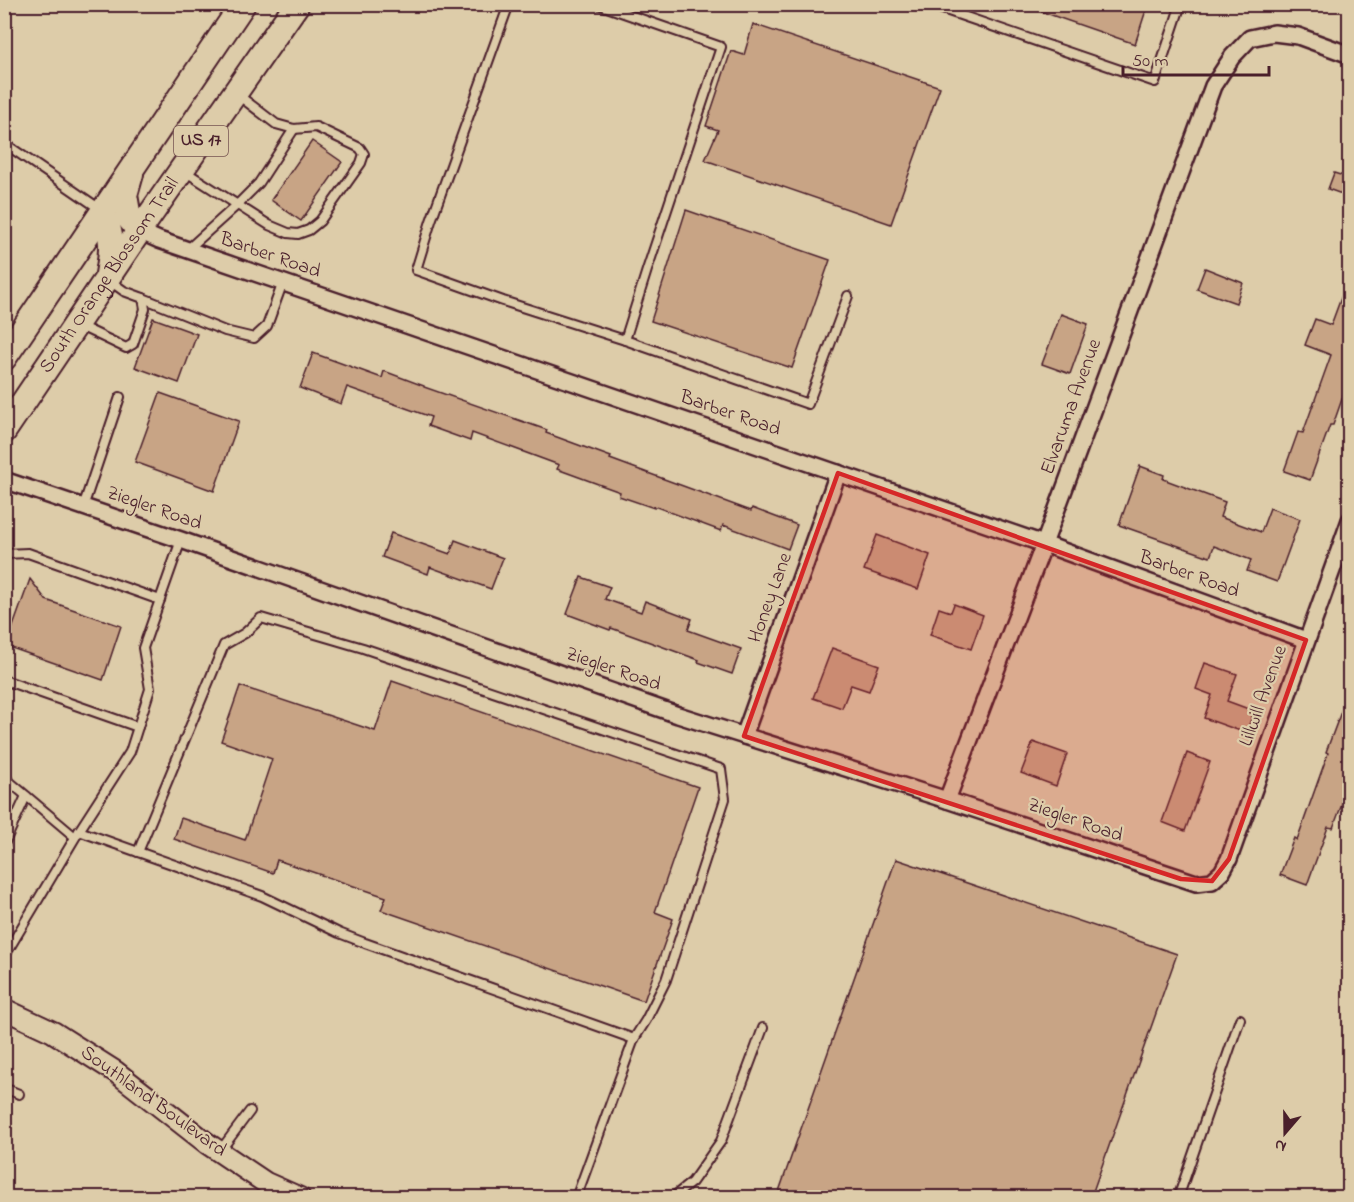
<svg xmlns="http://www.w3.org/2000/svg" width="1354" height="1202" viewBox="0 0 1354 1202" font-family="'Indie Flower',sans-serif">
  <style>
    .building { fill: #c8a485; stroke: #4a1f2b; stroke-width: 1.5 }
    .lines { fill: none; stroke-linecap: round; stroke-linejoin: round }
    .service-casing { stroke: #4a1f2b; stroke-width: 12 }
    .minor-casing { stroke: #4a1f2b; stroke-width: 20 }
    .tertiary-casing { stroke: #4a1f2b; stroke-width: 24 }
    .primary-casing { stroke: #4a1f2b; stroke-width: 28 }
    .service { stroke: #ddcca9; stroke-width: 8 }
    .minor { stroke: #ddcca9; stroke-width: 15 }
    .tertiary { stroke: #ddcca9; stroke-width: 20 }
    .primary { stroke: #ddcca9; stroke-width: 24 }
    .marked { fill: #d62828; fill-opacity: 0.2; stroke: #d62828; stroke-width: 4.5; stroke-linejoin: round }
    .labels { text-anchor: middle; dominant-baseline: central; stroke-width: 4.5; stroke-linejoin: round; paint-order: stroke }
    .shield { fill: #ddcca9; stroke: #765351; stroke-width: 1.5 }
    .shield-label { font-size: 18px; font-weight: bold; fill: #4a1f2b }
    .street-label { font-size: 20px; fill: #4a1f2b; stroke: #ddcca9 }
  </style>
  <rect width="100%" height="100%" fill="#ddcca9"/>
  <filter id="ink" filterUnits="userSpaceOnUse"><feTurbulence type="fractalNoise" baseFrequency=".0167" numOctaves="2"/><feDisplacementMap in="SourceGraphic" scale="12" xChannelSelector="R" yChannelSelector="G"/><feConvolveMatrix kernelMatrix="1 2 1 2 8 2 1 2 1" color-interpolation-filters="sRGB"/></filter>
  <g filter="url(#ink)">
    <!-- building -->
    <g class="building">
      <polygon points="1028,4 1148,4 1135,44 1028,7"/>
      <polygon points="753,24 940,87 891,224 705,160 718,130 706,126 731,51 744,55"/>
      <polygon points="312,141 342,162 301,221 271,200"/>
      <polygon points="1334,173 1350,178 1350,197 1328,189"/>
      <polygon points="686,210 830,260 792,368 651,321"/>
      <polygon points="1205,268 1243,283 1236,303 1197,289"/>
      <polygon points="1348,279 1350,279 1349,379 1333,425 1330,425 1310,480 1284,471 1298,432 1303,433 1331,355 1305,345 1315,319 1331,325"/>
      <polygon points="1061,314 1088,324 1070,374 1042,364"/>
      <polygon points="153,318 197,334 179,383 135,367"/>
      <polygon points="313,353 382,378 384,371 424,386 424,387 547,430 546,433 611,457 610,459 664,479 751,511 752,508 797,525 788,549 723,525 721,531 654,506 654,508 619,496 620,492 557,469 559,465 472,433 470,441 428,426 431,417 347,387 341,404 300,388"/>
      <polygon points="160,393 239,421 214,491 135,462"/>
      <polygon points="1140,466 1164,475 1163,479 1225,502 1220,517 1261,532 1270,508 1300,519 1277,582 1247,571 1251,560 1214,546 1210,557 1119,525"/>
      <polygon points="391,533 450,554 455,540 503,558 491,589 430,567 428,574 382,557"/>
      <polygon points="877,535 930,555 918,589 864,570"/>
      <polygon points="581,577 610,587 605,599 641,612 645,601 692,619 688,630 741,649 732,674 698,662 699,660 611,628 610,630 567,614"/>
      <polygon points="30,579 46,600 121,626 103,680 6,646"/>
      <polygon points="954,604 983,615 971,649 930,635 939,608 951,612"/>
      <polygon points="832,648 879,665 869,691 851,685 842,708 813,698"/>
      <polygon points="1205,663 1237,674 1227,701 1254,711 1246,733 1204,718 1212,695 1196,689"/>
      <polygon points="392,681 698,787 655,912 673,919 644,1001 381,910 386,897 277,860 273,873 174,839 181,818 245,840 272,759 221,741 240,686 375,731"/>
      <polygon points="1348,693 1350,693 1350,783 1333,828 1328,827 1307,885 1280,875 1294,838 1297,840 1328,753 1326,752"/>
      <polygon points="1033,742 1067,754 1056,786 1021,773"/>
      <polygon points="1187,753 1210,762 1185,831 1162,822"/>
      <polygon points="896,859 1177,954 1091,1197 777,1197"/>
    </g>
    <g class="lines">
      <defs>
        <g id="service">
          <polyline points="509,4 431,221 416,270 503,301 625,340 647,270 721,47 598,4"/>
          <polyline points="928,4 1155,82 1181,4"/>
          <polyline points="4,143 100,209"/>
          <polyline points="186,172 269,225 288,233 298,234 309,230 320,221 361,163 364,154 360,148 316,127 294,129 276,124 238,95"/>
          <polyline points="187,250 237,205 259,183 294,129"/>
          <polyline points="143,298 225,331 254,338 267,326 283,282"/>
          <polyline points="78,325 126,348 133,344 145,309 143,298 124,291 110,281"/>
          <polyline points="625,340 808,404 848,296"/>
          <polyline points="83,507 120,397"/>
          <polyline points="4,554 28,553 160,600"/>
          <polyline points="4,680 138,727"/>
          <polyline points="4,777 75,837"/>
          <polyline points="79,831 262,896 339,933 365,943 634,1039 576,1198"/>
          <polyline points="4,844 26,796"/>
          <polyline points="138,852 224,645 245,633 261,618 363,648 721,769 725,799 666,980 646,1020 634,1039"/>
          <polyline points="4,957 79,831 130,752 150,689 143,648 181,540"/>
          <polyline points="4,1088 19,1094"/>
          <polyline points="220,1151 250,1111"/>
          <polyline points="672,1198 692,1182 721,1141 763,1028"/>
          <polyline points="1178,1198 1240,1019"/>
        </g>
        <g id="minor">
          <polyline points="139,231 159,240 1044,544 1306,640"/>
          <polyline points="4,480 181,540 678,715 947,800 1196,883 1212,881 1222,872 1229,859 1350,520"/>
          <polyline points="744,736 838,473"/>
          <polyline points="947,800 1044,544 1213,86 1232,57 1250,38 1274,33 1298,36 1350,55"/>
        </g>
        <polyline id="tertiary" points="4,1009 53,1032 116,1072 208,1144 266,1183 300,1198"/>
        <g id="primary">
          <polyline points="131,174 125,195 129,218 139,231"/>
          <path d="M104,212C112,238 113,246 108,274"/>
          <polyline points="4,358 243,4"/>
          <path id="s1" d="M4,431L139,231L297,4"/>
        </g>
      </defs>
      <!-- service casing -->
      <use href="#service" class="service-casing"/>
      <!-- minor casing -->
      <use href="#minor" class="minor-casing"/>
      <!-- tertiary casing -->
      <use href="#tertiary" class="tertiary-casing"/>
      <!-- primary casing -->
      <use href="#primary" class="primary-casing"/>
      <!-- service -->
      <use href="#service" class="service"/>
      <!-- minor -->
      <use href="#minor" class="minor"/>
      <!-- tertiary -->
      <use href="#tertiary" class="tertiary"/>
      <!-- primary -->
      <use href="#primary" class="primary"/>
    </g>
  </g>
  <!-- marked area -->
  <path class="marked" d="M838,473L1306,640L1229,859L1212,881L1181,879L744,736Z"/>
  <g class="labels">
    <!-- shield labels -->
    <rect class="shield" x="174" y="126" width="54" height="30" rx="4.5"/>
    <g class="shield-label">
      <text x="201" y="141">US 17</text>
    </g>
    <!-- street labels -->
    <g class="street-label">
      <text transform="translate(270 256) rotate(19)">Barber Road</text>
      <text stroke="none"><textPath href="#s1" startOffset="188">South Orange Blossom Trail</textPath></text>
      <text transform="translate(1072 407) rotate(-70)">Elvaruma Avenue</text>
      <text transform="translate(730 414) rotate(19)">Barber Road</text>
      <text transform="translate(154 509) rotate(19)">Ziegler Road</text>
      <text transform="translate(1189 575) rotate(20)">Barber Road</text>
      <text transform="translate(771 598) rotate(-70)">Honey Lane</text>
      <text transform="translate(613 670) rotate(19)">Ziegler Road</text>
      <text transform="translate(1264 696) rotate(-70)">Lillwill Avenue</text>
      <text transform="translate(1075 821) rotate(19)">Ziegler Road</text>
      <text transform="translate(153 1102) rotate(36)">Southland Boulevard</text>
    </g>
  </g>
  <!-- margin -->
  <rect width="1354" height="1202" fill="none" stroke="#ddcca9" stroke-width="24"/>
  <rect x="12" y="12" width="1330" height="1178" fill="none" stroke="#4a1f2b" stroke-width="2" filter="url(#ink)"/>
  <!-- north arrow -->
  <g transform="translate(1285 1133) rotate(200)" stroke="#ddcca9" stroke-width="4.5" paint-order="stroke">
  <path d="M0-4.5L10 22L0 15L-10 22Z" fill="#4a1f2b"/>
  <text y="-9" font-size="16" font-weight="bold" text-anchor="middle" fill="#4a1f2b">N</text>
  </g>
  <!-- scale -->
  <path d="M1123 66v9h146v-9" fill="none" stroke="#4a1f2b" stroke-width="3"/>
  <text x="1132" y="66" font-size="18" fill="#4a1f2b" stroke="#ddcca9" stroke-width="4.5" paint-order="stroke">50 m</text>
</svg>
